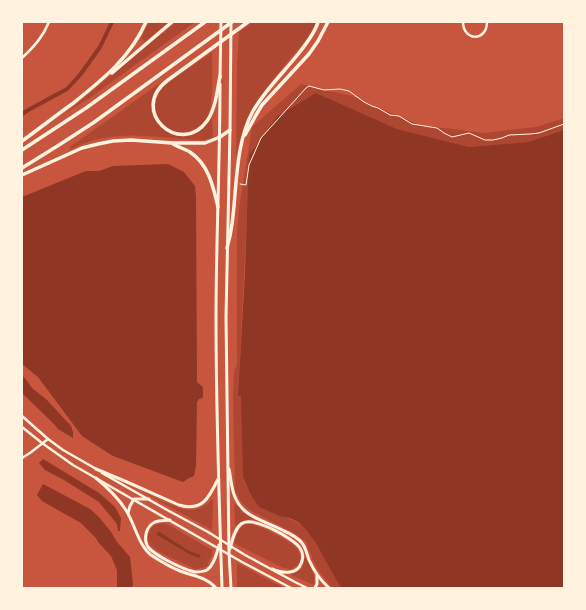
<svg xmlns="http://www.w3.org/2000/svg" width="586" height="610" viewBox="0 0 586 610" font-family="Raleway,sans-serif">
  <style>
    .green { fill: #ae4732 }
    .water { fill: #8f3625 }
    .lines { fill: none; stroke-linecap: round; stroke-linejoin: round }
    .canal { stroke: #8f3625; stroke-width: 4 }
    .path { stroke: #fff3e0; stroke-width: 1 }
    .tertiary { stroke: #fff3e0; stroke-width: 2.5 }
    .secondary { stroke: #fff3e0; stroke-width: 2.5 }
    .primary { stroke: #fff3e0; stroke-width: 3 }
    .motorway { stroke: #fff3e0; stroke-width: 3.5 }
  </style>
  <rect width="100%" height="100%" fill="#c8553d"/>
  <!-- green -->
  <g class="green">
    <polygon points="149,22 168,22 145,42 141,38"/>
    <polygon points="176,22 195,22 92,96 65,114 146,46 148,45"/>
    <path d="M253,22H316C310,37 299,48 289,60C273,80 253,103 244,126C240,137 238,148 236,160L237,65L239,32Z"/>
    <path d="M212,52C212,69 214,101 208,116C207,120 203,123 200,125C174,148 137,111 166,84Z"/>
    <path d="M160,83C132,122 186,160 211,118H212L213,138L203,140C156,139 116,126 71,149H70V147Z"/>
    <path d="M301,84L351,96L420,125L484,133L536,127L564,118V130L528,142L469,147L397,129L316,93L250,155L238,395L241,397L282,517C310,520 327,563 339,585L342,588H333L328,583L318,570L312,558L306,542L294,533L253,512L246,507L240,500L235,490L233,398L234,371L237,365V233L239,209L252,127Z"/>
    <path d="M143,492C154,497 178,510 190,510C199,510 206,506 212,499L213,500L212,530Z"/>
    <polygon points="236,504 243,513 254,519 245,520 236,526 235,524 234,505"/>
    <polygon points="162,523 169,525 212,550 212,555 208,563 209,565 203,568 195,569 159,552 150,545 148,539 148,534 151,528 155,525"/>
    <polygon points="245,524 252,524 269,531 291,543 298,550 301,559 297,565 290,570 289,569 283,568 234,543 237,533 238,533 239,531 238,530"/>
    <path d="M305,556C309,565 317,576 314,585L291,575L302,569Z"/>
    <polygon points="237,563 284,588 237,588"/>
  </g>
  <!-- water -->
  <g class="water">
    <polygon points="316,93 397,129 469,147 528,142 564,130 564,588 342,588 339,585 316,543 306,530 298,522 290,518 282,517 259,507 251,495 243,476 241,397 238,395 245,274 249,155 278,116"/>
    <polygon points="168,164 184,172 195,186 196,197 197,382 203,387 203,398 199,399 197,402 196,466 194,476 189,478 183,482 113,456 82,436 38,377 22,364 22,197 86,171 99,171 113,166"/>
    <polygon points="22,375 27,381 32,388 47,400 71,426 73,432 73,438 58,429 55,425 22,393"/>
    <polygon points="43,459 99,493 115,507 121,518 120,531 118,531 117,524 99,502 64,480 45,470 39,463"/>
    <polygon points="43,484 90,509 99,517 111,532 117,542 130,557 133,584 132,588 117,588 117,570 111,556 98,542 96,538 81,523 42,501 37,495"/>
    <polygon points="158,531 189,551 201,555 199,558 191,555 157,535"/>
  </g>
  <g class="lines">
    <!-- canal -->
    <polyline class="canal" points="22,114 30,109 67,89 80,75 100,47 112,22"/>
    <!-- path -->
    <polyline class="path" points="240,184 246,185 249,165 261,138 306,88 309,86 324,90 340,89 349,91 364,102 372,106 378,108 390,115 399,116 412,124 437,128 444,133 452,137 469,133 485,140 493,140 502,138 509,135 530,134 539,133 564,124"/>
    <!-- tertiary -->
    <g class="tertiary">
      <path d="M463,22C463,41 487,42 487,22"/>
      <path d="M22,58C34,47 43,37 49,22"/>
      <polyline points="22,458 30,453 48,439"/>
    </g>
    <!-- secondary -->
    <g class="secondary">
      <polyline points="22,416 48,439 63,450 98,470"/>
      <polyline points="22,427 42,443 73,465 242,562 291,588"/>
      <polyline points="102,473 169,511 208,532 245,555 295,582 307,588"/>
    </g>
    <!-- primary -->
    <g class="primary">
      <polyline points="231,22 230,130 226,317 229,553 231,588"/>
      <polyline points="220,78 221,22"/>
      <path d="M220,84C220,162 216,241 216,319C216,409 219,499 222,588"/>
      <path d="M96,469L127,482L179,505C202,512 209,498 218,479"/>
      <path d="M229,469C231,478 231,488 235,497C243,518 267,521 284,531C291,534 298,538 302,543C306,548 307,555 309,560C314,571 320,580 329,588"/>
      <path d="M96,478C108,488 119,498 127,512C135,525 139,546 151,555C160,561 170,567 180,571C193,576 207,577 216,588"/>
      <polyline points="128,513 130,506 134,499 149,499"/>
      <path d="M170,520C165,521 160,520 155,522C146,526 143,539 148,547C154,555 184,570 195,572C199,572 203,572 207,570C214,565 217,553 219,545"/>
      <path d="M230,549C232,541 234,530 241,524C252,515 293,538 300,548C306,557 301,571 290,572C284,573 277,571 272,569"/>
      <polyline points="315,588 317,584 317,575"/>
    </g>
    <!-- motorway -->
    <g class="motorway">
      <polyline points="112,73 172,22"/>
      <path d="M220,76C217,91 216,108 207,121C181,158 127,111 168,80L248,22"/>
      <polyline points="245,135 256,115 262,105 309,54 318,41 328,22"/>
      <path d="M22,141C39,129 55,116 72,104C102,80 130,58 146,22"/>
      <path d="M173,144C178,147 185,149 190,152C209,165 213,186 218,207"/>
      <polyline points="22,150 86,108 205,22"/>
      <polyline points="22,168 59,145 93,123 232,22"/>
      <polyline points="22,175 82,148 98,144 113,141 131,140 172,143 205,143 220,137 230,130"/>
      <path d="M227,248C229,241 231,232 232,224C237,188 235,144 253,111C265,90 284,72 299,53C306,44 315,33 318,22"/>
    </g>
  </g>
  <!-- border -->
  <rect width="586" height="610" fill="none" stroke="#fff3e0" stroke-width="46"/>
</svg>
